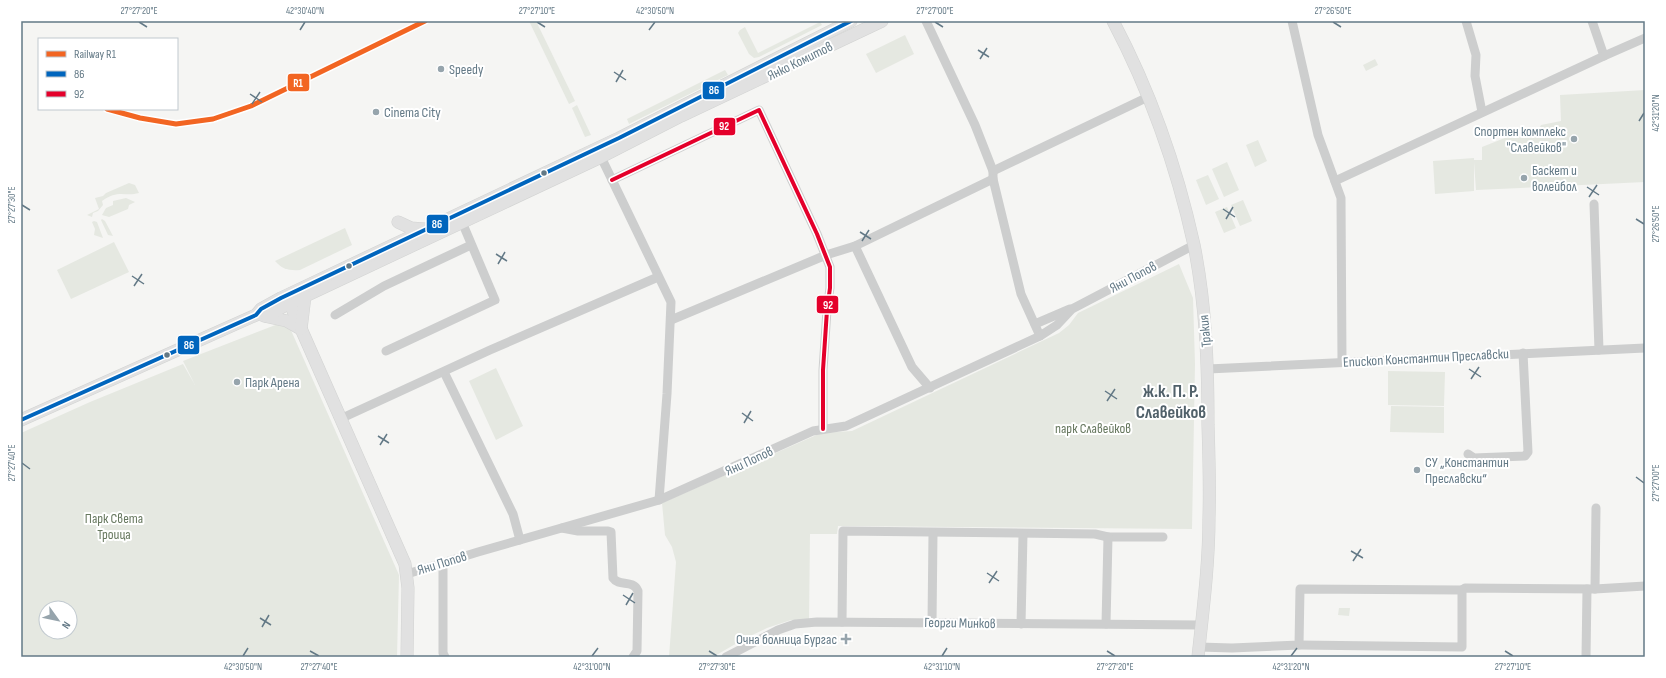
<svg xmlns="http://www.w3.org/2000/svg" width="1666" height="678" viewBox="0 0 1666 678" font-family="'Sofia Sans Condensed',sans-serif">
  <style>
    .green { fill: #e5e8e1; fill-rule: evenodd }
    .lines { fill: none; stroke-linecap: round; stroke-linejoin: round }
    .major-casing { stroke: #d2d3d2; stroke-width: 13 }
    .minor { stroke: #cdcece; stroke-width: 9 }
    .major { stroke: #e1e1e1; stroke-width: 12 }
    .bus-1-casing { stroke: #fff; stroke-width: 7 }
    .bus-2-casing { stroke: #fff; stroke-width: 7 }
    .bus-1 { stroke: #0065bd; stroke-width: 4 }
    .bus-2 { stroke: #e4002b; stroke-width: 4 }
    .rail-1-casing { stroke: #fff; stroke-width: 8 }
    .rail-1 { stroke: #f26522; stroke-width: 5 }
    .ticks { fill: none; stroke: #637986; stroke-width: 1.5 }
    .poi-dot { fill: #96a4ac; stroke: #fff; stroke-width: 1.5 }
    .bus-dot { fill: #637986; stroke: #fff; stroke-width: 1.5 }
    .labels { text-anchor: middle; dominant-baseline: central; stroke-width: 4; stroke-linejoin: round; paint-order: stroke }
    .street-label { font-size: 14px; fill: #637986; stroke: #fff }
    .poi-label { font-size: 14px; fill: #637986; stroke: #fff; text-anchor: start }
    .park-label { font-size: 14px; fill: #66775e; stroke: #fff }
    .district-label { font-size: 18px; font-weight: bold; fill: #51616a; stroke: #fff }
    .line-badge { stroke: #fff; stroke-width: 1.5 }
    .badge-label { font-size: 11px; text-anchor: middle; font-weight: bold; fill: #fff }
    .neatline { fill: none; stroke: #637986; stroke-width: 1.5 }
    .ticks-label { font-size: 10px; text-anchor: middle; fill: #637986 }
  </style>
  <rect width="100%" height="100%" fill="#f5f5f3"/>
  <!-- green -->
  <g class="green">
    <polygon points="529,21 536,21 575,101 569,104"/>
    <polygon points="820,22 822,25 759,57 754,58 749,54 738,33 740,30 745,27 758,53"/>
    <polygon points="905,35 914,54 876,73 866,54"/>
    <polygon points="1375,59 1378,65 1366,71 1363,65"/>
    <polygon points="725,70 728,75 629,124 627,119"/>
    <polygon points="1645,90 1645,182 1476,190 1474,162 1474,191 1435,194 1433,161 1474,158 1474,160 1482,160 1482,147 1525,130 1540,127 1541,125 1561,121 1560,95"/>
    <polygon points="577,105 591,135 585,137 572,108"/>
    <polygon points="1258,140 1267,161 1255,167 1246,145"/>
    <polygon points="1227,162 1239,190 1224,197 1212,169"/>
    <polygon points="1208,175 1219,199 1206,205 1196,180"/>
    <path d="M129,183L135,185L139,193C125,197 118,189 102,201L103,205L98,211L93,213L92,217L87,215L99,209L95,198L103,196L106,193Z"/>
    <polygon points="126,198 135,202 129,205 128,209 109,217 102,215 106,208 113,205 113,201"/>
    <polygon points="1243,200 1252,221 1240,226 1231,205"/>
    <polygon points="1227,207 1236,228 1224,233 1215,212"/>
    <polygon points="102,219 105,221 113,236 108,235 101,220"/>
    <polygon points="94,221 97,222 103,238 94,235 95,229 92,222"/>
    <path d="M345,228L352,245L300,270C289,271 282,269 275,261Z"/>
    <polygon points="114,242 129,272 71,299 57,270"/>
    <polygon points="1179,264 1193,298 1195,364 1192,529 838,526 837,534 810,534 809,620 791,620 767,628 744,639 713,657 669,657 676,562 672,547 665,535 662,503 821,433 852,431 1059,333 1069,325 1078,313"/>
    <path d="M278,324L290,328L399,575L397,657H21V433L90,402L183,364L195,385L183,361ZM46,608H70V632H46Z"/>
    <polygon points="496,368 523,426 496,440 469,381"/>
    <polygon points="1388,371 1445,372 1444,406 1388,405"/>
    <polygon points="1391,406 1444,407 1444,433 1390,432"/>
    <polygon points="1339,608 1350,608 1349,616 1338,615"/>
  </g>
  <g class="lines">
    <defs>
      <g id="major">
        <path d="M1113,21C1150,91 1177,168 1194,245C1206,305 1208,365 1208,425C1209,455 1210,486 1209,517C1209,564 1203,610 1198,657"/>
        <polyline points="398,222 411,228 424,229"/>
        <polyline points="287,297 405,564 408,588 407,657"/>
        <polyline points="264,316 287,321 301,329"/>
        <polyline points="266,316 284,306 601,157 681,116 882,21"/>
        <polyline points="301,329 305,296"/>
        <polyline points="21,420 256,315 261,309 281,298 619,138 851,21"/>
      </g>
    </defs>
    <!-- major casing -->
    <use href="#major" class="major-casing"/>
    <!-- minor -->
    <g class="minor">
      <polyline points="926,21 975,125 993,171 993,179 1021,294 1040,336"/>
      <polyline points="1292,21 1318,135 1341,198 1342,362"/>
      <polyline points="1466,21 1476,55 1475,76 1482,112"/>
      <polyline points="1592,21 1604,56"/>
      <polyline points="601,157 671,302 667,394 659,500"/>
      <polyline points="993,171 1148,97"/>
      <polyline points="612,180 759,110 817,234 830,267 830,288 827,310 823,370 823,429"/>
      <polyline points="1335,181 1604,56 1645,38"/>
      <polyline points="1594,204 1599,350"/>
      <polyline points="855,246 912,367 930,388"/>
      <polyline points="335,315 384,286 471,245"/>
      <polyline points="671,320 826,255 855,246 993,179"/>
      <polyline points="1035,324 1070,309"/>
      <polyline points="386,351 495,300 462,222"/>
      <polyline points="1208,369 1645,348"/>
      <polyline points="444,372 513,514 520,540"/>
      <polyline points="340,419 490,350 658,277"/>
      <polyline points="1468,454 1474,458 1525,456 1528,452 1523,353"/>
      <path d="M562,528L578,531H608L611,532L613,578C619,587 633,579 638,591L637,651L633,657"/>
      <polyline points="443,563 443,653 445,657"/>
      <polyline points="407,574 478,552 659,500 813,431 846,426 1040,336 1057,325 1072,309 1194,245"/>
      <polyline points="1595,589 1596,508"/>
      <polyline points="842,622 843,531 1095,534 1108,537 1163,537"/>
      <polyline points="932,623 933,533"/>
      <polyline points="1021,624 1023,534"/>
      <polyline points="1106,624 1108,537"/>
      <polyline points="1299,645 1462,647 1462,590 1465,588 1595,589 1645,586"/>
      <polyline points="1199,647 1232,648 1299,645 1300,589 1462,590"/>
      <polyline points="726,657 778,630 795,624 817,622 1201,625"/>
      <polyline points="1586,657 1587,589"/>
    </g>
    <!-- major -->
    <use href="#major" class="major"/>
    <defs>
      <polyline id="bus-1" points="21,420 256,315 261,309 281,298 619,138 851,21"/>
      <polyline id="bus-2" points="612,180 759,110 817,234 830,267 830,288 827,310 823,370 823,429"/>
    </defs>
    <!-- bus-1 casing -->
    <use href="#bus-1" class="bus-1-casing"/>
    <!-- bus-2 casing -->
    <use href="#bus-2" class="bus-2-casing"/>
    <!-- bus-1 -->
    <use href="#bus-1" class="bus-1"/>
    <!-- bus-2 -->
    <use href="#bus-2" class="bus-2"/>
    <defs>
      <polyline id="rail-1" points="107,109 140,118 176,124 213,119 251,106 425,21"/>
    </defs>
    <!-- rail-1 casing -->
    <use href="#rail-1" class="rail-1-casing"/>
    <!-- rail-1 -->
    <use href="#rail-1" class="rail-1"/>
  </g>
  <!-- ticks -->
  <path class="ticks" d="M139,22L147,27M537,22L545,27M935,22L943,27M1333,22L1341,27M300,30L305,22M649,30L655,22M978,50L989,57M980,59L987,48M614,72L626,80M616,82L623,70M250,94L262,102M252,104L260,92M1639,121L1644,113M1587,187L1599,195M1589,197L1597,185M22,205L30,210M1223,209L1235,217M1226,219L1233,207M1636,219L1644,224M860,232L871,239M862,241L869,230M496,254L507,261M498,264L505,252M132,276L144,284M134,286L142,274M1469,369L1481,377M1471,379L1479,367M1105,391L1117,399M1107,401L1115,389M742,413L753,421M744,423L751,411M378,436L389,443M380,445L387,434M22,463L30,469M1636,477L1644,483M1351,551L1363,558M1353,561L1361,549M987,573L999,581M989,583L997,571M623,595L635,603M626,605L633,593M260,618L271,625M262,627L269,615M310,651L319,656M709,651L717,656M1107,651L1115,656M1505,651L1513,656M243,656L248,648M592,656L598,648M942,656L947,648M1291,656L1297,648"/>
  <!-- markers -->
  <g class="poi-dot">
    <circle cx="441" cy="69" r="4"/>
    <circle cx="376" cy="112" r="4"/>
    <circle cx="1574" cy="139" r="4"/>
    <circle cx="1524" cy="178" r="4"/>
    <circle cx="237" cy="382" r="4"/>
    <circle cx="1417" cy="470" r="4"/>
    <path d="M844 633h4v4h4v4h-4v4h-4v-4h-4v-4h4z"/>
  </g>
  <g class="bus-dot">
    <circle cx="544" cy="173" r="3.5"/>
    <circle cx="349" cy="266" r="3.5"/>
    <circle cx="167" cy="355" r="3.5"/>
  </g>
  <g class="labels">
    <!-- street labels -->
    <g class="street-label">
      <text transform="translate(800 61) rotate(-26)">Янко Комитов</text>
      <text transform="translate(1133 277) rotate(-28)">Яни Попов</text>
      <text transform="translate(1205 331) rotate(-95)">Тракия</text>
      <text transform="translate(1426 358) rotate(-3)">Епископ Константин Преславски</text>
      <text transform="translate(749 461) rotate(-25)">Яни Попов</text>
      <text transform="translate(442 563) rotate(-17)">Яни Попов</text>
      <text transform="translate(960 623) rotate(1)">Георги Минков</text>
    </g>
    <!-- poi labels -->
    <g class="poi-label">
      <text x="449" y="69">Speedy</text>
      <text x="384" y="112">Cinema City</text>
      <text x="1566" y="131" text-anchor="end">Спортен комплекс<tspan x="1566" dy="16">"Славейков"</tspan></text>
      <text x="1532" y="170">Баскет и<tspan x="1532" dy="16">волейбол</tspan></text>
      <text x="245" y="382">Парк Арена</text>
      <text x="1425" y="462">СУ „Константин<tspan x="1425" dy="16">Преславски“</tspan></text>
      <text x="837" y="639" text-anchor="end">Oчна болница Бургас</text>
    </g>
    <!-- park labels -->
    <g class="park-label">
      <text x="1093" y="428">парк Славейков</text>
      <text x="114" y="518">Парк Света<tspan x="114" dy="16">Троица</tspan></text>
    </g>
    <!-- district labels -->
    <g class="district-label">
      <text x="1171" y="391">ж.к. П. Р.<tspan x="1171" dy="21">Славейков</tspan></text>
    </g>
  </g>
  <g class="line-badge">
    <rect x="287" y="73" width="23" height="19" rx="4" fill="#f26522"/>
    <rect x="702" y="81" width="23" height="19" rx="4" fill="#0065bd"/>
    <rect x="713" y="117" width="23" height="19" rx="4" fill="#e4002b"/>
    <rect x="426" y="214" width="23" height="20" rx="4" fill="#0065bd"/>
    <rect x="816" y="295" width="23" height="19" rx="4" fill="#e4002b"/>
    <rect x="177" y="335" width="23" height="20" rx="4" fill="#0065bd"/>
  </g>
  <g class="badge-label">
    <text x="298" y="87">R1</text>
    <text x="714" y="94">86</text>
    <text x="724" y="130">92</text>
    <text x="437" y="228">86</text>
    <text x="828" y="309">92</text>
    <text x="189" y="349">86</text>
  </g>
  <!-- border -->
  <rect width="1666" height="678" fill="none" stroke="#ffffff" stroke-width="44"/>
  <!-- legend -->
  <rect x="38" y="38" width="140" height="72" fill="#ffffff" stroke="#c1c9cf"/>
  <rect x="46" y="51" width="20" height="6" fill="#f26522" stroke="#c1c9cf"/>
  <text x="74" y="58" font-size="12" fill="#637986">Railway R1</text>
  <rect x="46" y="71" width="20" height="6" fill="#0065bd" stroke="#c1c9cf"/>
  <text x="74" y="78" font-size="12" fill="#637986">86</text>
  <rect x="46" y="91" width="20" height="6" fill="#e4002b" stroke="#c1c9cf"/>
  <text x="74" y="98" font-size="12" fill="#637986">92</text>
  <!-- north arrow -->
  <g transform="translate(58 620) rotate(123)"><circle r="19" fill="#ffffff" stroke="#c1c9cf"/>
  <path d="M0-3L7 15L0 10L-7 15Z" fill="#96a4ac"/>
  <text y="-6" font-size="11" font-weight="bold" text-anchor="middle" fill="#637986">N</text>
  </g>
  <rect x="22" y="22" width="1622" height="634" class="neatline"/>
  <g class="ticks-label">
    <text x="139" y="14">27°27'20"E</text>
    <text x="305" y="14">42°30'40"N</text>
    <text x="537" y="14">27°27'10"E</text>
    <text x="655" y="14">42°30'50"N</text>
    <text x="935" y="14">27°27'00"E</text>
    <text x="1333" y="14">27°26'50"E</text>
    <text transform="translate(1655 113) rotate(-90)" y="4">42°31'20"N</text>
    <text transform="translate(11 205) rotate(-90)" y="4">27°27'30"E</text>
    <text transform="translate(1655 224) rotate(-90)" y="4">27°26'50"E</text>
    <text transform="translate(11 463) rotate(-90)" y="4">27°27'40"E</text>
    <text transform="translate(1655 483) rotate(-90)" y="4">27°27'00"E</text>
    <text x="243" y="670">42°30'50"N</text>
    <text x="319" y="670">27°27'40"E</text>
    <text x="592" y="670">42°31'00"N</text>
    <text x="717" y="670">27°27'30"E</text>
    <text x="942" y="670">42°31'10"N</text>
    <text x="1115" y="670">27°27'20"E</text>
    <text x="1291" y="670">42°31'20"N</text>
    <text x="1513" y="670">27°27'10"E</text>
  </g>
</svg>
